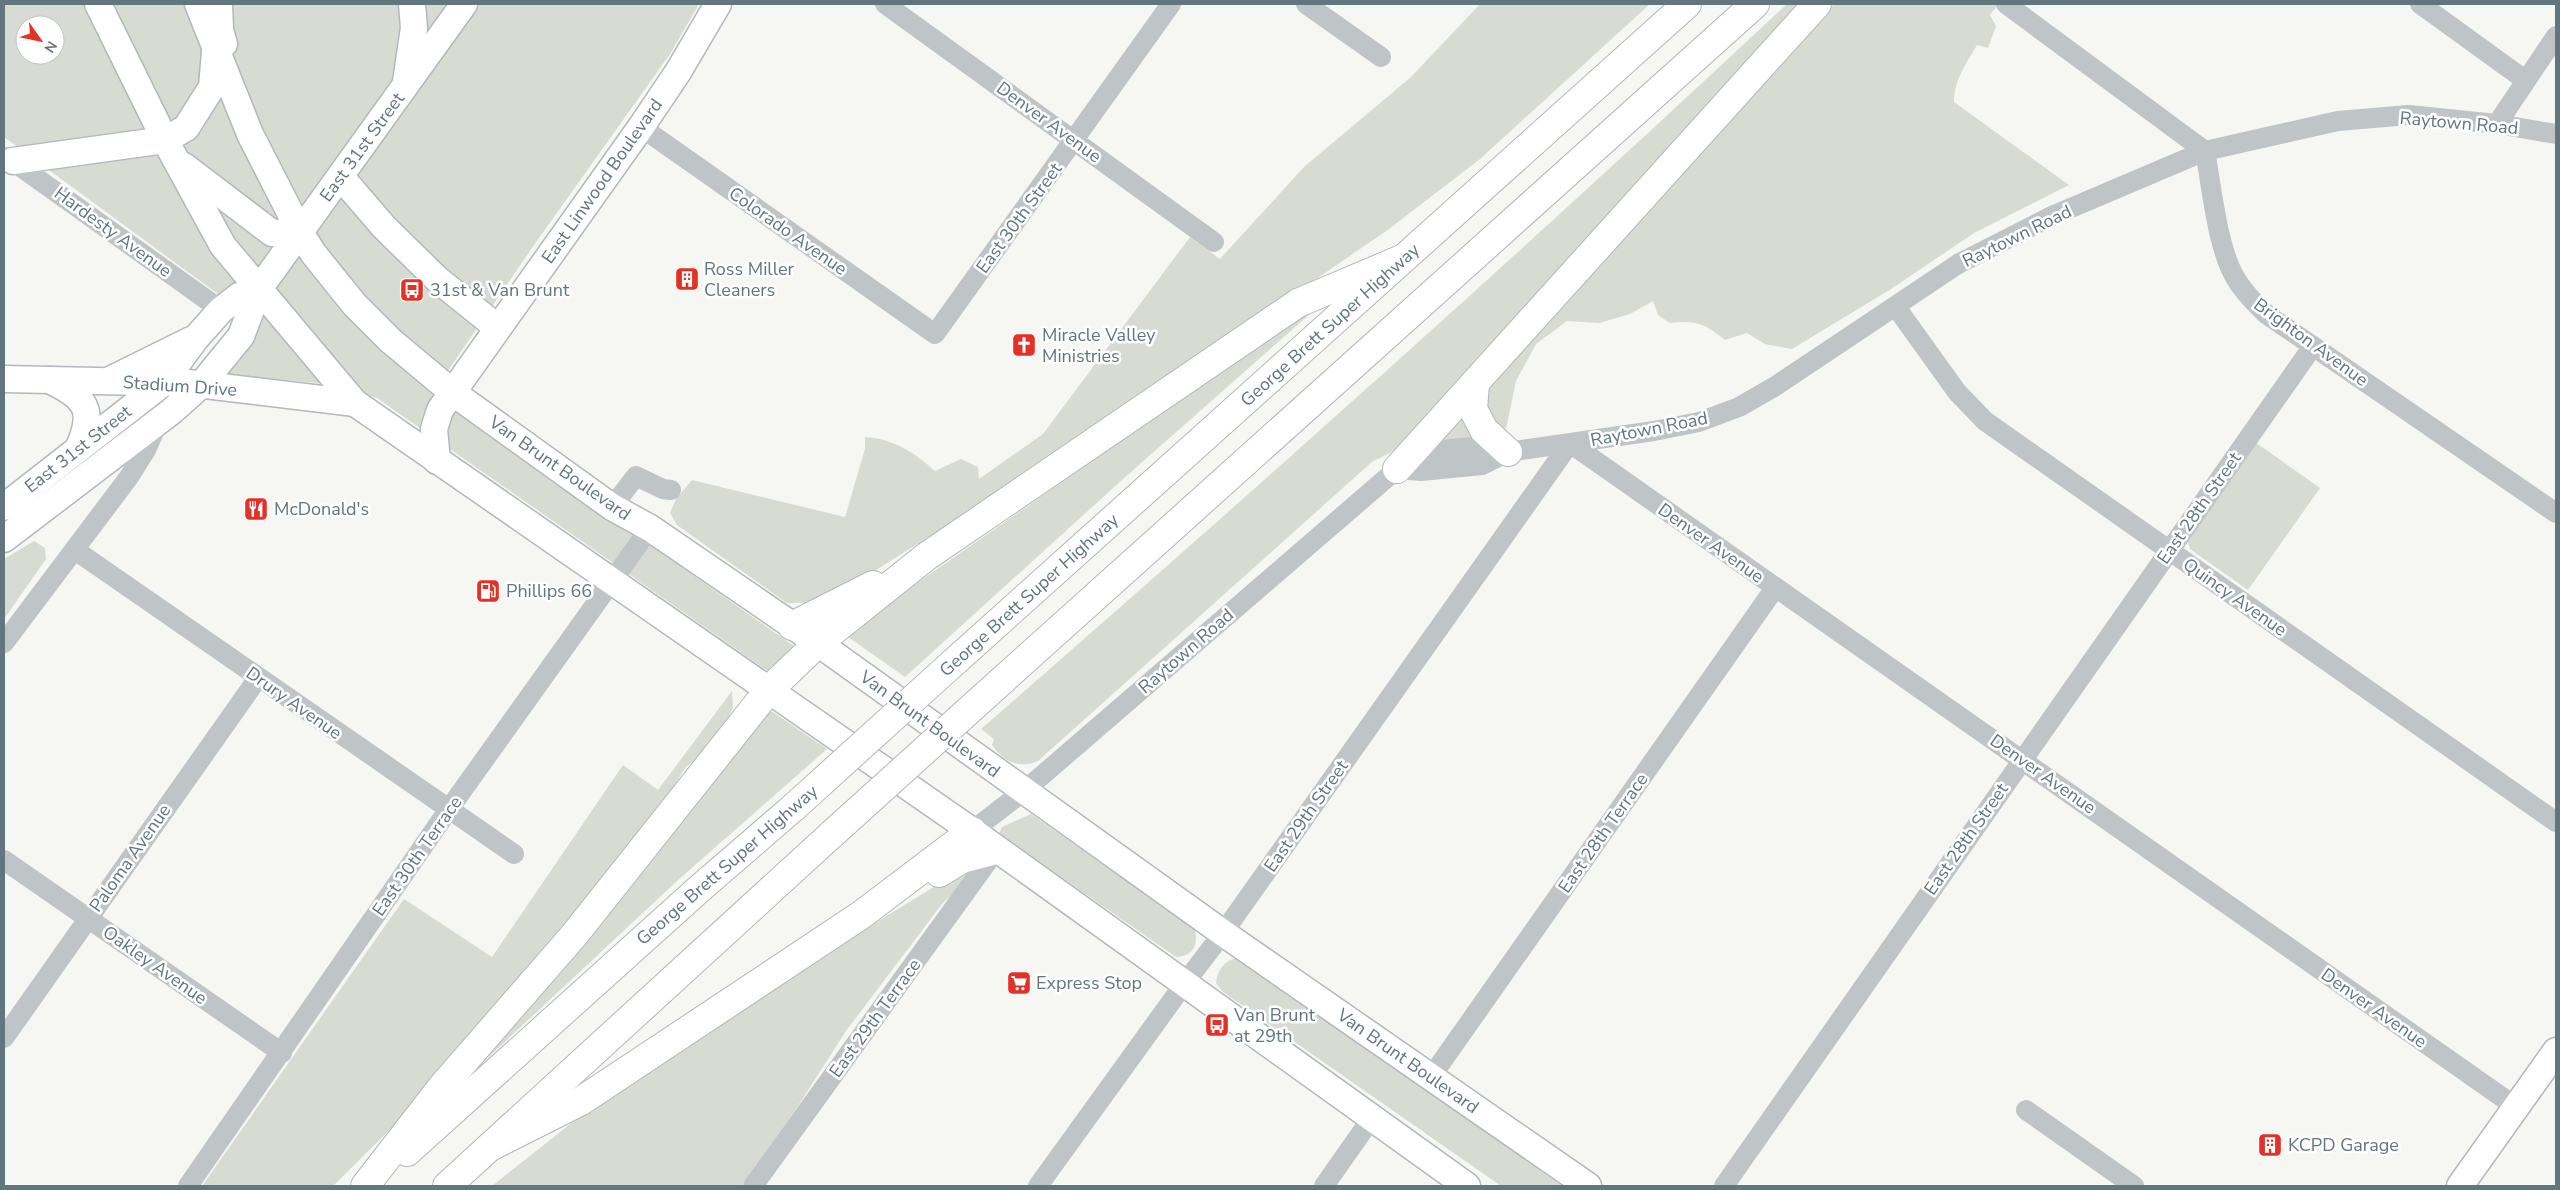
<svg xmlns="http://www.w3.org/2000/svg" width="2560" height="1190" viewBox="0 0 2560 1190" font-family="'Nunito Sans',sans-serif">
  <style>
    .green { fill: #d7dbd2; fill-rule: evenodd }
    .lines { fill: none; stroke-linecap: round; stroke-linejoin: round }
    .major-casing { stroke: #b2b8bb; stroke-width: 29 }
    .highway-casing { stroke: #b2b7b9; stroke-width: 30 }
    .minor { stroke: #bfc4c7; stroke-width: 20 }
    .major { stroke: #fff; stroke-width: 26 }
    .highway { stroke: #fff; stroke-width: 28 }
    .highway-bridge-casing { stroke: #b2b7b9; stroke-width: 30; stroke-linecap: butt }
    .highway-bridge { stroke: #fff; stroke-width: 28 }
    .labels { text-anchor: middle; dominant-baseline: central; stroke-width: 5; stroke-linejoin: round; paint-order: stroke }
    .street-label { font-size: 18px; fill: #61767e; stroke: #fff }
    .poi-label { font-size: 18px; fill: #61767e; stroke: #fff; text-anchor: start }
  </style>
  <rect width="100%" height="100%" fill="#f6f6f3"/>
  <!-- green -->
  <g class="green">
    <path d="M4,4H699L670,54L534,245L434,391L455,408L794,646V651L772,674L377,398L318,383L225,374L260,325L4,137ZM25,25H55V55H25Z"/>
    <path d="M1480,4H1650L1480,159L1389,229L1091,434L824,603H787L677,525L670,513L676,499L692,480L845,517L865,449V437C894,439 914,452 935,471L961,459L978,467L979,479L1043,434L1190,237L1220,259L1304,167L1411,77Z"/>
    <path d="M1787,4H1804L1399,449L1373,461L1038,761C1019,769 1004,762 992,745L994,739L981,729C1253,492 1523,251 1787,4Z"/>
    <path d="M1834,4H1999L1990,15L1996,26L1988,48L1977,45C1966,64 1954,80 1954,102L2069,185L1974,233L1891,289L1792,349L1765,344L1747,333L1725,340C1704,323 1696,320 1670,323L1658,315L1653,301L1630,314L1599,323L1567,321L1536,344L1516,381L1506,429L1493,423L1485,414V396L1493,379Z"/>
    <polygon points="1319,306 1123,479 905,677 844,634 1223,370 1278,327"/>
    <polygon points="1466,416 1476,436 1440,442 1460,419"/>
    <polygon points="2255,442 2320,488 2248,590 2190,549 2187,539"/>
    <polygon points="34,541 45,548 46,559 4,619 4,559"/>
    <polygon points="732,691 733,707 718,741 685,768 649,826 432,1088 333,1186 202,1186 404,899 492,957 623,765 658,790"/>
    <polygon points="765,712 773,712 827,749 678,880 466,1078"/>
    <path d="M1031,814L1195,929C1198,945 1194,956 1176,957L999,834L1002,827Z"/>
    <polygon points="966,867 971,875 942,904 846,1031 796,1109 741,1186 492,1186 579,1117 763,992"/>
    <path d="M1235,958L1245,961L1562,1186H1501L1223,992L1216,983C1218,970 1222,963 1235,958Z"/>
  </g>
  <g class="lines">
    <defs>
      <g id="major">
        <polyline points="98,4 165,140 223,246 355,403 972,831 1467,1186"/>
        <polyline points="198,4 250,134 300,232 313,253 354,304 391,341 452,392 612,507 650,528 818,643 1223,933 1588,1186"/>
        <polyline points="219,4 220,30 224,44"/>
        <polyline points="406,82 414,28 412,4"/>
        <polyline points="13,161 165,140 186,128 212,87 215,52"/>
        <polyline points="184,166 272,233 300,232"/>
        <polyline points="341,177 384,227 437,279 498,328"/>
        <polyline points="4,379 188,383 355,403"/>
        <polyline points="112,379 191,340"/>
        <path d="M49,380C86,397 96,410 78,449"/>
        <polyline points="437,461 434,429 440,410 641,127 678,72 718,4"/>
        <polyline points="4,507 163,383 196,338 221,310 239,296 259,289"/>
        <polyline points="4,539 172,411 201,385 241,336 259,289 464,4"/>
        <polyline points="2460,1186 2556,1051"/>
      </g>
      <g id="highway">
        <polyline points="1475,384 1473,409 1484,430 1508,452"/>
        <polyline points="1397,469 1817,4"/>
        <polyline points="792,626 873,585"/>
        <polyline points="953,663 1687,4"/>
        <polyline points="987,694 1755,4"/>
        <polyline points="939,873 962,859 996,850"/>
        <polyline points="490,1147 581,1101 861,915 972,831"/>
        <polyline points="407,1152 698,890 794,807"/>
        <polyline points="365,1186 441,1088 575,934 768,691 818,643 927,556 1298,303 1404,258"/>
        <polyline points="447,1186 832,834"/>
      </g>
    </defs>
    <!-- major casing -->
    <use href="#major" class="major-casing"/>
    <!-- highway casing -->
    <use href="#highway" class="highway-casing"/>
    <!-- minor -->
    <g class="minor">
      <polyline points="885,4 1214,242"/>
      <polyline points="1306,4 1381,57"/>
      <path d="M2006,4L2205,151C2212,188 2217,248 2236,279C2244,293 2255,303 2266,314L2556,513"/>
      <polyline points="2420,4 2525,80"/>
      <polyline points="2497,124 2556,36"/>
      <polyline points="641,127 935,334 1171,4"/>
      <polyline points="7,157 221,310"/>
      <polyline points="1896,307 1957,392 1985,421 2556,822"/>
      <polyline points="1397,469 1421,471 1482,465 1508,452 1654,431 1699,422 1739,407 1774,387 1958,264 2052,216 2205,151 2338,121 2409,115 2497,124 2556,134"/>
      <polyline points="612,507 636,476 663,489 671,490"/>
      <polyline points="75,550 514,854"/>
      <polyline points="4,643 129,477 146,450 158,423"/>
      <polyline points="972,831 1024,791 1397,469 1424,452 1481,446 1508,452"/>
      <polyline points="4,860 282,1053"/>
      <polyline points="4,1038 258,678"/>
      <polyline points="1431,1077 1775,588"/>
      <polyline points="2026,1110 2134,1186"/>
      <polyline points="188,1186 449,809 650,528"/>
      <polyline points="753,1186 996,850"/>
      <polyline points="1038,1186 1184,984 1223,933 1570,443 2516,1107"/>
      <polyline points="1324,1186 1371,1119"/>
      <polyline points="1724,1186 2313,346"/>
    </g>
    <!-- major -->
    <use href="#major" class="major"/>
    <!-- highway -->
    <use href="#highway" class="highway"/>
    <defs>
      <g id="highway-bridge">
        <polyline points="794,807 953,663"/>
        <polyline points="832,834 987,694"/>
      </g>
    </defs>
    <!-- highway-bridge casing -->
    <use href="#highway-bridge" class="highway-bridge-casing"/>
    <!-- highway-bridge -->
    <use href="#highway-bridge" class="highway-bridge"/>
  </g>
  <!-- icons -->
  <defs>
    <symbol id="building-square" viewBox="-11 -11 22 22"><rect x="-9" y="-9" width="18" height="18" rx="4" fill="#e33125" stroke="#fff"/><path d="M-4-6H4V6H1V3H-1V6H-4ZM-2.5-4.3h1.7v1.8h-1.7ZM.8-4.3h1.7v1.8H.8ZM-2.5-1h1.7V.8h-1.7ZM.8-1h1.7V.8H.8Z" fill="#fff"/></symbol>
    <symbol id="bus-square" viewBox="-11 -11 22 22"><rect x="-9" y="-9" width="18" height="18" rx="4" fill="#e33125" stroke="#fff"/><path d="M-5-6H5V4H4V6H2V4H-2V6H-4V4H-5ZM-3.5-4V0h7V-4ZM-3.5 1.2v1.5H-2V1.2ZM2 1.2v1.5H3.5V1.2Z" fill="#fff"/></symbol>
    <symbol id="church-square" viewBox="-11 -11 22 22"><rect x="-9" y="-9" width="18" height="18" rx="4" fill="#e33125" stroke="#fff"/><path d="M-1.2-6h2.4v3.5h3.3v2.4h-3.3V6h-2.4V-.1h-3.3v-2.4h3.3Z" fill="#fff"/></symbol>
    <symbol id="restaurant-square" viewBox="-11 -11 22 22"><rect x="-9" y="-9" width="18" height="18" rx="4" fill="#e33125" stroke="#fff"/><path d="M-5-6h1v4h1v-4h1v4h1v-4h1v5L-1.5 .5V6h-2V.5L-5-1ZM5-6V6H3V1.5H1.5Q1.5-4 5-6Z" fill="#fff"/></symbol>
    <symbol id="fuel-square" viewBox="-11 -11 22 22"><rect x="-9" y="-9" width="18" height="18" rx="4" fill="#e33125" stroke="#fff"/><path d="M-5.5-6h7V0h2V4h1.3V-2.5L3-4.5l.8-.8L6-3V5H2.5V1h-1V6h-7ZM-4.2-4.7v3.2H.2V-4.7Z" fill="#fff"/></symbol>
    <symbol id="supermarket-square" viewBox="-11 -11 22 22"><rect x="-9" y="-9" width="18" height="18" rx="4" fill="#e33125" stroke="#fff"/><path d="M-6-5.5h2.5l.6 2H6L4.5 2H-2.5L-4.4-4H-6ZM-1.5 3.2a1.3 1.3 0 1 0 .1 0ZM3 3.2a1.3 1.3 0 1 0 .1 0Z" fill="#fff"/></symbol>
  </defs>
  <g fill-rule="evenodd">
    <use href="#building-square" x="673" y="265" width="28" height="28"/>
    <use href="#bus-square" x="398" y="276" width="28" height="28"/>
    <use href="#church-square" x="1010" y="331" width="28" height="28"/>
    <use href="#restaurant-square" x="242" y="495" width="28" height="28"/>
    <use href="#fuel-square" x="474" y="577" width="28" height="28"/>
    <use href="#supermarket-square" x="1005" y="969" width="28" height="28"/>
    <use href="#bus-square" x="1203" y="1011" width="28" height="28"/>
    <use href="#building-square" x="2256" y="1131" width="28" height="28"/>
  </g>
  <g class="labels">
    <!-- street labels -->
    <g class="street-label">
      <text transform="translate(1049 122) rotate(36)">Denver Avenue</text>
      <text transform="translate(2459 123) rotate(5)">Raytown Road</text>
      <text transform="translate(362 147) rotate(-54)">East 31st Street</text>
      <text transform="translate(602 181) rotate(-55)">East Linwood Boulevard</text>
      <text transform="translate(1019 218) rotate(-54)">East 30th Street</text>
      <text transform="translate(788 231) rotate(35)">Colorado Avenue</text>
      <text transform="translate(113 232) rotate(36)">Hardesty Avenue</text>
      <text transform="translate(2017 236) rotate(-26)">Raytown Road</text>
      <text transform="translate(1330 325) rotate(-42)">George Brett Super Highway</text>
      <text transform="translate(2311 342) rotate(36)">Brighton Avenue</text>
      <text transform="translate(180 386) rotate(4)">Stadium Drive</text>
      <text transform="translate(1649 429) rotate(-11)">Raytown Road</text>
      <text transform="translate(78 449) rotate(-38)">East 31st Street</text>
      <text transform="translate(560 468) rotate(35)">Van Brunt Boulevard</text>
      <text transform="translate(2199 508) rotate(-55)">East 28th Street</text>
      <text transform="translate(1711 543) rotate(35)">Denver Avenue</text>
      <text transform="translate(1029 595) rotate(-42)">George Brett Super Highway</text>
      <text transform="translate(2235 597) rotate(35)">Quincy Avenue</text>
      <text transform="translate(1186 651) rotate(-41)">Raytown Road</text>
      <text transform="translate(294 703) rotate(35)">Drury Avenue</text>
      <text transform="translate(930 724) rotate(36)">Van Brunt Boulevard</text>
      <text transform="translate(2043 774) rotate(35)">Denver Avenue</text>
      <text transform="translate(1306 816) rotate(-55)">East 29th Street</text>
      <text transform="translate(1603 833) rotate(-55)">East 28th Terrace</text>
      <text transform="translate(1966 839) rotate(-55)">East 28th Street</text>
      <text transform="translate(417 856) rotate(-55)">East 30th Terrace</text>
      <text transform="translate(130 858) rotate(-55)">Paloma Avenue</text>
      <text transform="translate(727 865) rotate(-41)">George Brett Super Highway</text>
      <text transform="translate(155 965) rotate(35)">Oakley Avenue</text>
      <text transform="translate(2374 1008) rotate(35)">Denver Avenue</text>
      <text transform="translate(875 1018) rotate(-54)">East 29th Terrace</text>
      <text transform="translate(1408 1061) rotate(35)">Van Brunt Boulevard</text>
    </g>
    <!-- poi labels -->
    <g class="poi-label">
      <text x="704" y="269">Ross Miller<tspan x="704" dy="21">Cleaners</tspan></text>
      <text x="430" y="290">31st &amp; Van Brunt</text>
      <text x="1042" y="335">Miracle Valley<tspan x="1042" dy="21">Ministries</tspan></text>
      <text x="274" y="509">McDonald's</text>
      <text x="506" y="591">Phillips 66</text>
      <text x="1036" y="983">Express Stop</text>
      <text x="1234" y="1015">Van Brunt<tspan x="1234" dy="21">at 29th</tspan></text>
      <text x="2288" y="1145">KCPD Garage</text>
    </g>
  </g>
  <!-- border -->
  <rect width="2560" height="1190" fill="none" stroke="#61767e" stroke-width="10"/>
  <!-- north arrow -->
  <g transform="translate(40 40) rotate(123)"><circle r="24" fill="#ffffff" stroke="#c0c8cb"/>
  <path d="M0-4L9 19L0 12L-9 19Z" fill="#e33125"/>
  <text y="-8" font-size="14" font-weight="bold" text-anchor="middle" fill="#61767e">N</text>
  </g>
</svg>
